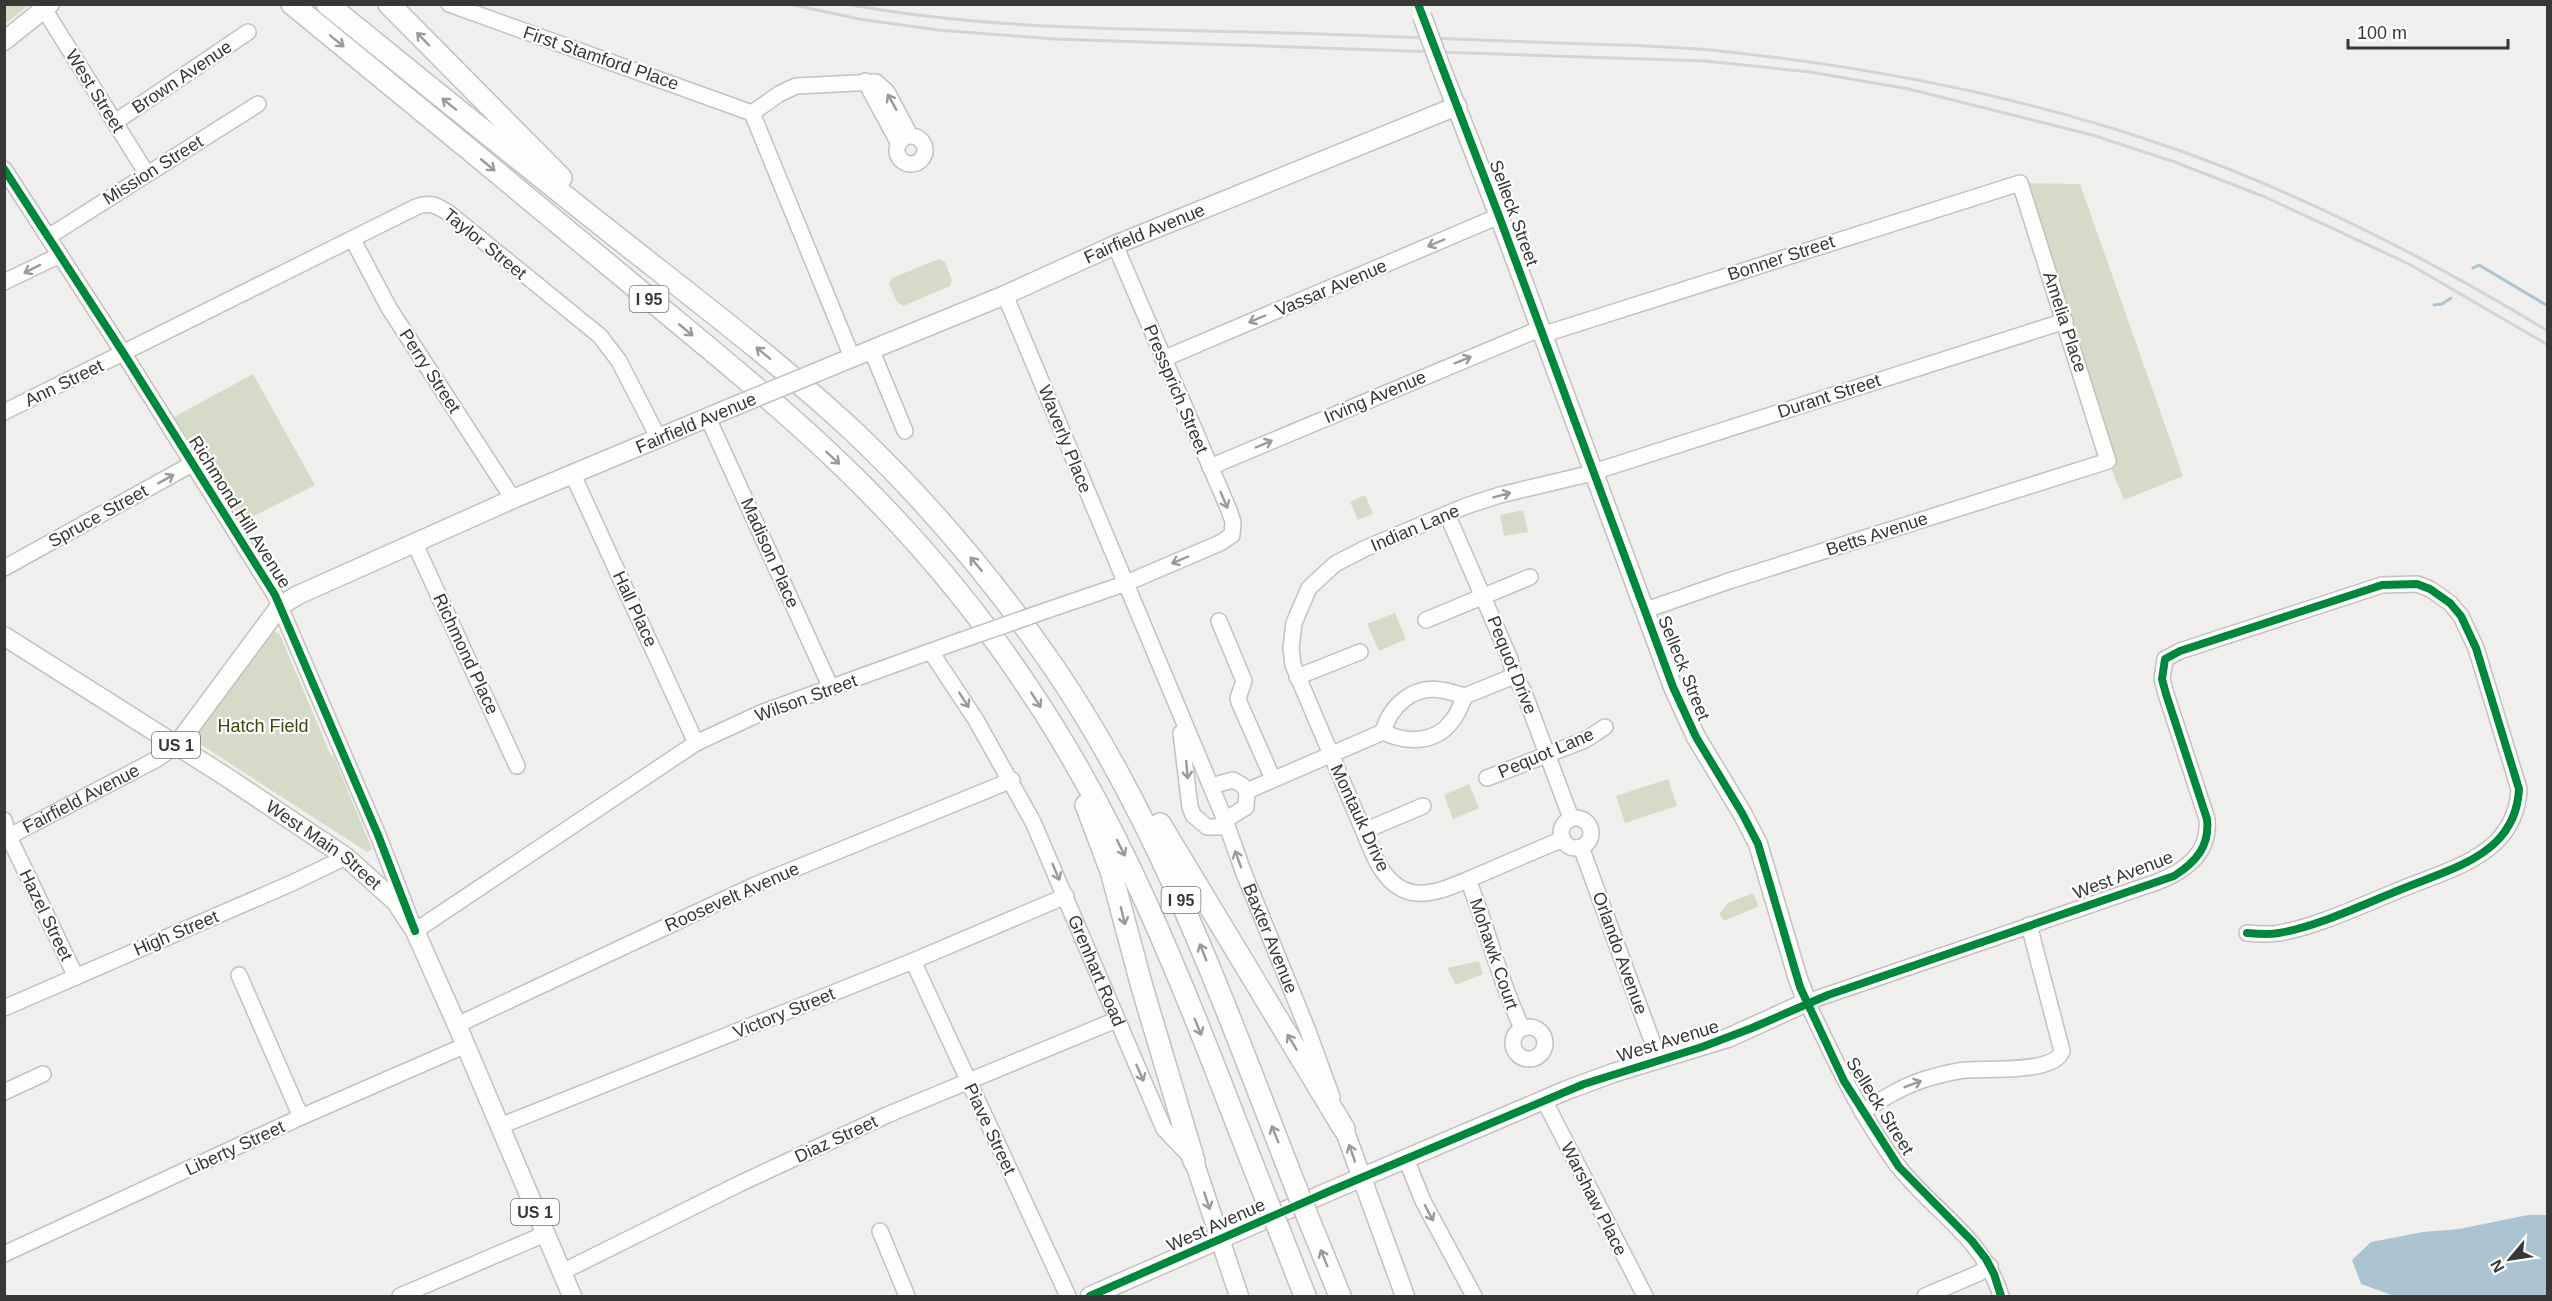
<svg xmlns="http://www.w3.org/2000/svg" width="2552" height="1301" viewBox="0 0 2552 1301" font-family="Helvetica,sans-serif">
  <style>
    .green { fill: #d6dbc7 }
    .water { fill: #aac4d2 }
    .lines { fill: none; stroke-linecap: round; stroke-linejoin: round }
    .stream { stroke: #aac4d2; stroke-width: 3 }
    .minor-casing { stroke: #c3c1c0; stroke-width: 18 }
    .major-casing { stroke: #c3c1c0; stroke-width: 21 }
    .highway-casing { stroke: #c3c1c0; stroke-width: 24 }
    .minor { stroke: #fdfdfc; stroke-width: 15 }
    .major { stroke: #fdfdfc; stroke-width: 18 }
    .highway { stroke: #fdfdfc; stroke-width: 21 }
    .rail { stroke: #d4d4d4; stroke-width: 3 }
    .minor-bridge-casing { stroke: #c3c1c0; stroke-width: 18; stroke-linecap: butt }
    .major-bridge-casing { stroke: #c3c1c0; stroke-width: 21; stroke-linecap: butt }
    .highway-bridge-casing { stroke: #c3c1c0; stroke-width: 24; stroke-linecap: butt }
    .minor-bridge { stroke: #fdfdfc; stroke-width: 15 }
    .major-bridge { stroke: #fdfdfc; stroke-width: 18 }
    .highway-bridge { stroke: #fdfdfc; stroke-width: 21 }
    .cycleway-casing { stroke: #fff; stroke-width: 11 }
    .cycleway { stroke: #00873e; stroke-width: 8 }
    .oneway { stroke: #9a9a99 }
    .labels { text-anchor: middle; dominant-baseline: central; stroke-width: 4.5; stroke-linejoin: round; paint-order: stroke }
    .shield { fill: #fff; stroke: #747372; stroke-width: 1.5 }
    .shield-label { font-size: 16px; font-weight: bold; fill: #383736 }
    .street-label { font-size: 18px; fill: #383736; stroke: #fff }
    .park-label { font-size: 18px; fill: #3a470f; stroke: #fff }
  </style>
  <rect width="100%" height="100%" fill="#f1efed"/>
  <!-- green -->
  <g class="green">
    <polygon points="5,4 29,4 29,5 5,24"/>
    <polygon points="2020,183 2080,184 2183,476 2124,500 2108,461"/>
    <polygon points="939,259 945,262 952,280 950,286 903,306 897,302 889,284 892,278"/>
    <polygon points="253,374 315,485 242,522 174,417"/>
    <polygon points="1365,495 1373,514 1358,520 1350,502"/>
    <polygon points="1523,510 1528,532 1504,536 1500,515"/>
    <polygon points="1395,613 1406,639 1379,651 1367,624"/>
    <polygon points="272,629 280,635 331,756 333,755 372,849 367,852 197,742 200,737 195,734"/>
    <polygon points="1668,779 1677,806 1625,823 1616,796"/>
    <polygon points="1469,784 1479,808 1453,819 1444,795"/>
    <polygon points="1753,893 1759,906 1724,921 1719,914 1728,903"/>
    <polygon points="1479,961 1483,974 1456,985 1447,968"/>
  </g>
  <!-- water -->
  <polygon class="water" points="2528,1215 2547,1215 2547,1296 2394,1296 2361,1284 2352,1260 2371,1242 2423,1232 2459,1229"/>
  <g class="lines">
    <!-- stream -->
    <g class="stream">
      <polyline points="2473,268 2479,265 2548,306"/>
      <polyline points="2434,305 2442,304 2451,298"/>
    </g>
    <defs>
      <g id="minor">
        <polyline points="449,4 752,113 852,357"/>
        <polyline points="44,9 147,174"/>
        <polyline points="865,81 898,142"/>
        <polyline points="752,113 779,94 796,86 876,82 887,92 910,135"/>
        <polyline points="115,122 248,32"/>
        <circle cx="911" cy="150" r="14"/>
        <polyline points="4,169 124,354 275,595 378,835 415,931 696,743 763,712 962,640"/>
        <polyline points="48,237 258,104"/>
        <polyline points="353,240 389,308 513,499"/>
        <polyline points="4,282 60,255"/>
        <path id="s1" d="M1005,295L1225,820L1243,871L1308,1031L1332,1097"/>
        <polyline points="871,349 905,431"/>
        <polyline points="1163,359 1499,216"/>
        <path d="M4,412L416,207C430,201 438,206 450,214L600,336L619,361L659,439"/>
        <polyline points="708,418 831,688"/>
        <polyline points="1210,467 1532,332 1551,332 2020,183 2108,461 1729,581 1646,610"/>
        <polyline points="573,475 696,743"/>
        <polyline points="1447,514 1510,659 1514,676 1523,690 1571,818"/>
        <polyline points="414,542 517,766"/>
        <polyline points="4,568 192,464"/>
        <polyline points="1045,611 1124,584 1220,543 1232,535 1233,522 1229,510 1115,245"/>
        <polyline points="1426,620 1530,577"/>
        <polyline points="1219,621 1244,681 1238,698 1239,702 1273,779"/>
        <path id="s2" d="M931,652L976,720L1033,822L1164,1129L1190,1156"/>
        <polyline points="1297,677 1360,652"/>
        <polyline points="1465,696 1514,676"/>
        <path d="M1383,732C1406,743 1435,744 1452,721C1458,714 1461,704 1465,696"/>
        <path d="M1383,732C1390,706 1413,685 1441,690C1449,691 1457,694 1465,696"/>
        <polyline points="1181,733 1190,807 1193,815 1207,827 1226,827"/>
        <polyline points="1487,778 1585,740 1605,727"/>
        <polyline points="1211,786 1233,780 1242,785 1247,791 1246,807 1225,820"/>
        <polyline points="1247,791 1383,732"/>
        <circle cx="1576" cy="833" r="15"/>
        <polyline points="4,820 9,837 76,977"/>
        <polyline points="1364,831 1423,806"/>
        <path id="s3" d="M4,839L157,759L177,745"/>
        <path d="M1563,839C1537,850 1511,861 1486,872C1442,890 1403,915 1375,858L1293,665L1291,648L1294,623L1309,588L1335,564L1366,548L1466,506L1500,495L1584,475L2065,321"/>
        <polyline points="1581,847 1659,1060"/>
        <path d="M1468,880C1488,929 1499,980 1522,1028"/>
        <polyline points="913,961 1068,1296"/>
        <polyline points="239,975 301,1117"/>
        <polyline points="4,1008 292,883 346,857"/>
        <polyline points="457,1025 755,885 1012,780"/>
        <circle cx="1529" cy="1043" r="16"/>
        <polyline points="4,1092 43,1074"/>
        <polyline points="1544,1100 1645,1296"/>
        <path d="M1862,1112C1884,1098 1904,1085 1929,1078C1940,1075 1953,1071 1966,1070C1985,1068 2055,1074 2062,1051L2029,925"/>
        <polyline points="500,1126 913,961 1066,896"/>
        <polyline points="1406,1159 1423,1201 1474,1296"/>
        <polyline points="880,1231 907,1296"/>
        <polyline points="4,1254 301,1117 466,1045"/>
        <polyline points="562,1272 739,1184 887,1115 1116,1020"/>
        <polyline points="400,1296 545,1234"/>
        <polyline points="1925,1296 1977,1274 1990,1266"/>
        <path d="M2001,1296C1983,1237 1934,1212 1898,1166C1860,1115 1834,1059 1807,1002L2157,882C2186,871 2210,853 2207,819L2166,694L2162,679L2165,659L2180,651L2382,585L2417,584L2430,589L2450,603L2461,616L2476,648L2519,789C2518,810 2511,827 2496,842C2470,867 2429,877 2397,891C2362,905 2316,927 2279,933C2269,935 2258,934 2247,933"/>
      </g>
      <g id="major">
        <polyline points="4,41 50,4"/>
        <path id="s4" d="M822,370L1005,295L1115,245L1457,106"/>
        <path id="s5" d="M4,636L228,778L346,857L396,902L415,931L457,1025L572,1296"/>
        <polyline points="177,745 280,606 298,595 513,499 735,406"/>
        <polyline points="1344,1129 1405,1296"/>
        <polyline points="1194,1161 1239,1296"/>
        <polyline points="1090,1296 1330,1191 1567,1090 1613,1073 1728,1038 1807,1002 1798,979 1758,844 1742,813 1696,737 1673,687 1499,216 1440,65"/>
      </g>
      <g id="highway">
        <path d="M292,4C405,96 516,188 628,281C707,347 788,411 861,484C924,547 982,617 1031,692C1136,848 1198,1027 1267,1201"/>
        <path d="M327,4C421,80 514,156 609,231C691,296 775,359 852,430C928,502 996,583 1055,669C1163,828 1226,1010 1296,1188"/>
        <polyline points="389,4 561,178"/>
        <polyline points="1086,805 1111,871 1142,987 1194,1161"/>
        <polyline points="1160,824 1344,1129"/>
        <polyline points="1309,1220 1340,1296"/>
        <polyline points="1280,1232 1305,1296"/>
      </g>
    </defs>
    <!-- minor casing -->
    <use href="#minor" class="minor-casing"/>
    <!-- major casing -->
    <use href="#major" class="major-casing"/>
    <!-- highway casing -->
    <use href="#highway" class="highway-casing"/>
    <!-- minor -->
    <use href="#minor" class="minor"/>
    <!-- major -->
    <use href="#major" class="major"/>
    <!-- highway -->
    <use href="#highway" class="highway"/>
    <!-- rail -->
    <g class="rail">
      <polyline points="789,4 859,19 938,30 1054,39 1705,61 1810,72 1909,89 2092,135 2172,161 2265,197 2409,264 2548,345"/>
      <path d="M846,4C1003,33 1162,28 1322,34C1401,37 1480,40 1560,43C1610,45 1660,45 1710,50C1868,66 2025,96 2175,149C2306,195 2429,259 2548,331"/>
    </g>
    <defs>
      <polyline id="minor-bridge" points="962,640 1045,611"/>
      <g id="major-bridge">
        <polyline points="1422,16 1440,65"/>
        <polyline points="735,406 822,370"/>
      </g>
      <g id="highway-bridge">
        <polyline points="1296,1188 1309,1220"/>
        <polyline points="1267,1201 1280,1232"/>
      </g>
    </defs>
    <!-- minor-bridge casing -->
    <use href="#minor-bridge" class="minor-bridge-casing"/>
    <!-- major-bridge casing -->
    <use href="#major-bridge" class="major-bridge-casing"/>
    <!-- highway-bridge casing -->
    <use href="#highway-bridge" class="highway-bridge-casing"/>
    <!-- minor-bridge -->
    <use href="#minor-bridge" class="minor-bridge"/>
    <!-- major-bridge -->
    <use href="#major-bridge" class="major-bridge"/>
    <!-- highway-bridge -->
    <use href="#highway-bridge" class="highway-bridge"/>
    <defs>
      <g id="cycleway">
        <polyline points="1418,4 1499,216 1673,687 1696,737 1742,813 1758,844 1800,987 1844,1081 1899,1167 1972,1241 1986,1259 1994,1274 2001,1296"/>
        <polyline points="4,169 124,354 275,595 378,835 415,931"/>
        <path d="M1090,1296L1330,1191L1584,1084L1702,1047L1752,1028L1828,995L2174,876C2196,862 2210,846 2207,819L2166,694L2162,679L2165,659L2180,651L2382,585L2417,584L2430,589L2450,603L2461,616L2476,648L2519,789C2518,810 2511,827 2496,842C2470,867 2429,877 2397,891C2362,905 2316,927 2279,933C2269,935 2258,934 2247,933"/>
      </g>
    </defs>
    <!-- cycleway casing -->
    <use href="#cycleway" class="cycleway-casing"/>
    <!-- cycleway -->
    <use href="#cycleway" class="cycleway"/>
  </g>
  <!-- one-way arrows -->
  <defs><path id="oneway-shaft" d="M-6 0H5M1.5-3L5.5 0L1.5 3" fill="none" stroke-width="1.6" stroke-linecap="round" stroke-linejoin="round" transform="scale(1.5)"/></defs>
  <g class="oneway">
    <use href="#oneway-shaft" transform="translate(423 39) rotate(-134)"/>
    <use href="#oneway-shaft" transform="translate(337 41) rotate(39)"/>
    <use href="#oneway-shaft" transform="translate(892 102) rotate(-119)"/>
    <use href="#oneway-shaft" transform="translate(449 104) rotate(-141)"/>
    <use href="#oneway-shaft" transform="translate(488 165) rotate(40)"/>
    <use href="#oneway-shaft" transform="translate(1436 243) rotate(157)"/>
    <use href="#oneway-shaft" transform="translate(32 269) rotate(153)"/>
    <use href="#oneway-shaft" transform="translate(1257 319) rotate(157)"/>
    <use href="#oneway-shaft" transform="translate(686 330) rotate(40)"/>
    <use href="#oneway-shaft" transform="translate(763 353) rotate(-141)"/>
    <use href="#oneway-shaft" transform="translate(1463 360) rotate(-22)"/>
    <use href="#oneway-shaft" transform="translate(1264 444) rotate(-23)"/>
    <use href="#oneway-shaft" transform="translate(833 458) rotate(43)"/>
    <use href="#oneway-shaft" transform="translate(166 479) rotate(-29)"/>
    <use href="#oneway-shaft" transform="translate(1502 495) rotate(-15)"/>
    <use href="#oneway-shaft" transform="translate(1224 500) rotate(67)"/>
    <use href="#oneway-shaft" transform="translate(1180 560) rotate(157)"/>
    <use href="#oneway-shaft" transform="translate(976 564) rotate(-130)"/>
    <use href="#oneway-shaft" transform="translate(964 700) rotate(57)"/>
    <use href="#oneway-shaft" transform="translate(1036 700) rotate(57)"/>
    <use href="#oneway-shaft" transform="translate(1187 770) rotate(85)"/>
    <use href="#oneway-shaft" transform="translate(1121 848) rotate(64)"/>
    <use href="#oneway-shaft" transform="translate(1238 859) rotate(-110)"/>
    <use href="#oneway-shaft" transform="translate(1056 872) rotate(67)"/>
    <use href="#oneway-shaft" transform="translate(1123 916) rotate(76)"/>
    <use href="#oneway-shaft" transform="translate(1203 952) rotate(-112)"/>
    <use href="#oneway-shaft" transform="translate(1198 1027) rotate(68)"/>
    <use href="#oneway-shaft" transform="translate(1292 1042) rotate(-121)"/>
    <use href="#oneway-shaft" transform="translate(1140 1073) rotate(66)"/>
    <use href="#oneway-shaft" transform="translate(1913 1084) rotate(-21)"/>
    <use href="#oneway-shaft" transform="translate(1275 1134) rotate(-112)"/>
    <use href="#oneway-shaft" transform="translate(1352 1153) rotate(-109)"/>
    <use href="#oneway-shaft" transform="translate(1207 1201) rotate(72)"/>
    <use href="#oneway-shaft" transform="translate(1429 1213) rotate(62)"/>
    <use href="#oneway-shaft" transform="translate(1324 1258) rotate(-112)"/>
  </g>
  <g class="labels">
    <!-- shield labels -->
    <g class="shield">
      <rect x="629.5" y="286" width="39" height="26" rx="4.5"/>
      <rect x="152" y="732" width="48" height="26" rx="4.5"/>
      <rect x="1161.5" y="887" width="39" height="26" rx="4.5"/>
      <rect x="511" y="1199" width="48" height="26" rx="4.5"/>
    </g>
    <g class="shield-label">
      <text x="649" y="299">I 95</text>
      <text x="176" y="745">US 1</text>
      <text x="1181" y="900">I 95</text>
      <text x="535" y="1212">US 1</text>
    </g>
    <!-- street labels -->
    <g class="street-label">
      <text transform="translate(601 58) rotate(19)">First Stamford Place</text>
      <text transform="translate(182 77) rotate(-34)">Brown Avenue</text>
      <text transform="translate(95 91) rotate(58)">West Street</text>
      <text transform="translate(153 170) rotate(-32)">Mission Street</text>
      <text transform="translate(1514 213) rotate(70)">Selleck Street</text>
      <text stroke="none"><textPath href="#s4" startOffset="350">Fairfield Avenue</textPath></text>
      <text transform="translate(485 244) rotate(39)">Taylor Street</text>
      <text transform="translate(1781 258) rotate(-18)">Bonner Street</text>
      <text transform="translate(1331 288) rotate(-23)">Vassar Avenue</text>
      <text transform="translate(2065 322) rotate(72)">Amelia Place</text>
      <text transform="translate(430 371) rotate(57)">Perry Street</text>
      <text transform="translate(64 383) rotate(-26)">Ann Street</text>
      <text transform="translate(1176 389) rotate(67)">Pressprich Street</text>
      <text transform="translate(1829 396) rotate(-18)">Durant Street</text>
      <text transform="translate(1375 397) rotate(-23)">Irving Avenue</text>
      <text transform="translate(696 423) rotate(-23)">Fairfield Avenue</text>
      <text transform="translate(1065 439) rotate(68)">Waverly Place</text>
      <text transform="translate(240 512) rotate(58)">Richmond Hill Avenue</text>
      <text transform="translate(98 516) rotate(-29)">Spruce Street</text>
      <text transform="translate(1415 528) rotate(-23)">Indian Lane</text>
      <text transform="translate(1877 534) rotate(-18)">Betts Avenue</text>
      <text transform="translate(770 553) rotate(66)">Madison Place</text>
      <text transform="translate(635 609) rotate(65)">Hall Place</text>
      <text transform="translate(466 654) rotate(65)">Richmond Place</text>
      <text transform="translate(1512 665) rotate(68)">Pequot Drive</text>
      <text transform="translate(1684 668) rotate(68)">Selleck Street</text>
      <text transform="translate(806 698) rotate(-20)">Wilson Street</text>
      <text transform="translate(1546 753) rotate(-23)">Pequot Lane</text>
      <text stroke="none"><textPath href="#s3" startOffset="87">Fairfield Avenue</textPath></text>
      <text transform="translate(1360 818) rotate(65)">Montauk Drive</text>
      <text stroke="none"><textPath href="#s5" startOffset="382">West Main Street</textPath></text>
      <text transform="translate(2123 875) rotate(-21)">West Avenue</text>
      <text transform="translate(732 897) rotate(-24)">Roosevelt Avenue</text>
      <text transform="translate(46 915) rotate(64)">Hazel Street</text>
      <text transform="translate(176 933) rotate(-23)">High Street</text>
      <text stroke="none"><textPath href="#s1" startOffset="696">Baxter Avenue</textPath></text>
      <text transform="translate(1620 953) rotate(70)">Orlando Avenue</text>
      <text transform="translate(1494 954) rotate(71)">Mohawk Court</text>
      <text stroke="none"><textPath href="#s2" startOffset="360">Grenhart Road</textPath></text>
      <text transform="translate(784 1013) rotate(-22)">Victory Street</text>
      <text transform="translate(1668 1041) rotate(-17)">West Avenue</text>
      <text transform="translate(1880 1106) rotate(58)">Selleck Street</text>
      <text transform="translate(990 1129) rotate(65)">Piave Street</text>
      <text transform="translate(836 1139) rotate(-25)">Diaz Street</text>
      <text transform="translate(235 1148) rotate(-25)">Liberty Street</text>
      <text transform="translate(1594 1199) rotate(63)">Warshaw Place</text>
      <text transform="translate(1216 1225) rotate(-24)">West Avenue</text>
    </g>
    <!-- park labels -->
    <g class="park-label">
      <text x="263" y="726">Hatch Field</text>
    </g>
  </g>
  <!-- border -->
  <rect width="2552" height="1301" fill="none" stroke="#383736" stroke-width="12"/>
  <!-- north arrow -->
  <g transform="translate(2510 1259) rotate(241)" stroke="#ffffff" stroke-width="4.5" paint-order="stroke">
  <path d="M0-4.5L10 22L0 15L-10 22Z" fill="#383736"/>
  <text y="-9" font-size="16" font-weight="bold" text-anchor="middle" fill="#383736">N</text>
  </g>
  <!-- scale -->
  <path d="M2348 39v9h160v-9" fill="none" stroke="#383736" stroke-width="3"/>
  <text x="2357" y="39" font-size="18" fill="#383736" stroke="#ffffff" stroke-width="4.5" paint-order="stroke">100 m</text>
</svg>
